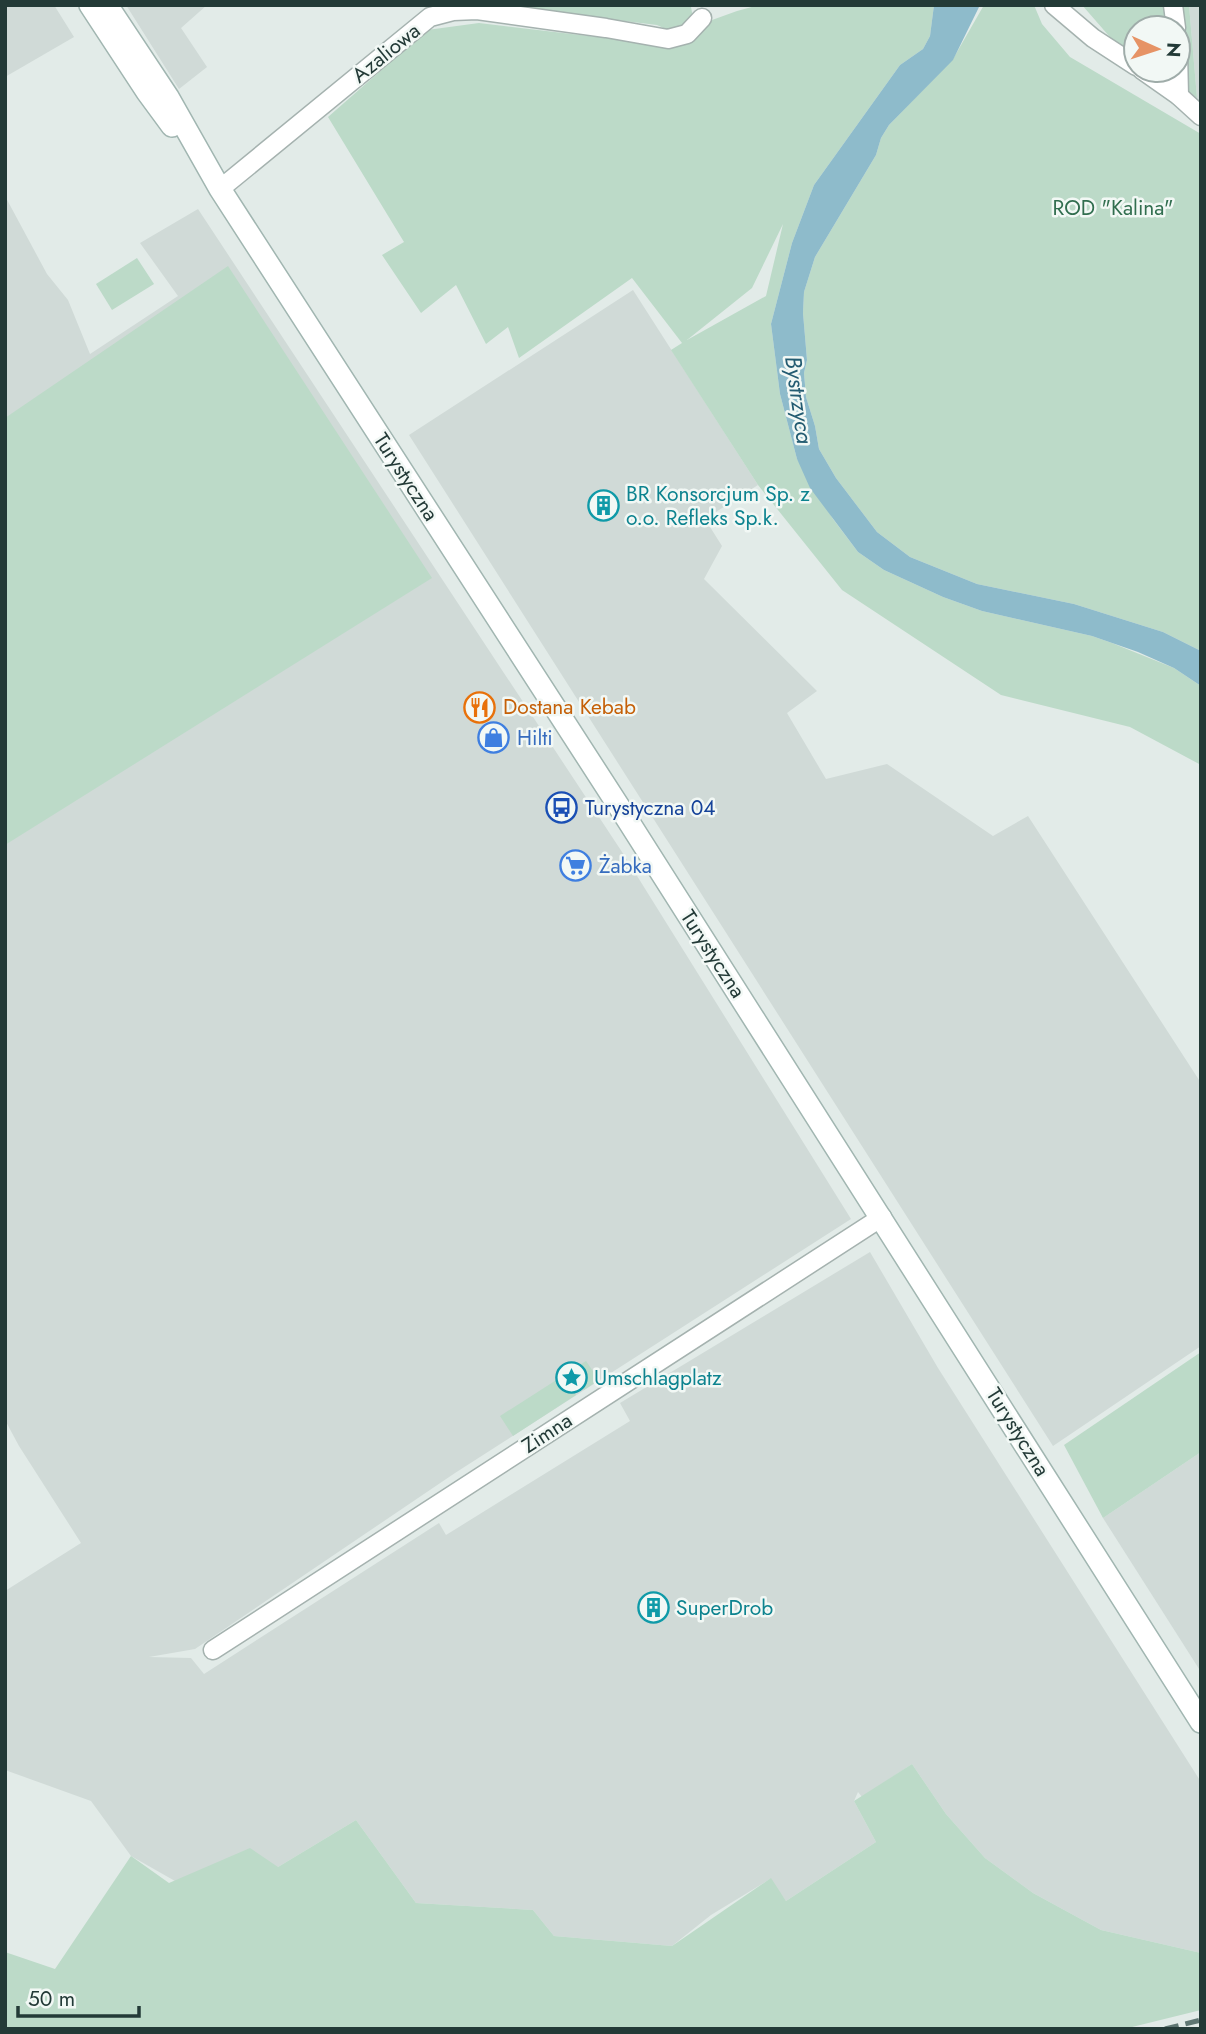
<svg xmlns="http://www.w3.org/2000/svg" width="1206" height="2034" viewBox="0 0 1206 2034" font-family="Jost,sans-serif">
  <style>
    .built { fill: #d0dad7 }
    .green { fill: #bcdac8; fill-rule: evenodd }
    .water { fill: #8ebbcb }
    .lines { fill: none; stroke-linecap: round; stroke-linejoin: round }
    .street-casing { stroke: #a5b2af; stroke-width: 21 }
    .secondary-casing { stroke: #a1b6b1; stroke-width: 24 }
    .street { stroke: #fff; stroke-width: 18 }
    .secondary { stroke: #fff; stroke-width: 21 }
    .rail { stroke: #5e7672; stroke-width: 5; stroke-dasharray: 14 7; stroke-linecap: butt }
    .labels { text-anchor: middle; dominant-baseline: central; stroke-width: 5; stroke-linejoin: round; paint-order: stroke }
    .street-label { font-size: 21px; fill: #233a37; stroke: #f2f8f5 }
    .park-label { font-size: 21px; fill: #316e4f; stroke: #f2f8f5 }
    .culture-label { font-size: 21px; fill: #0d838f; stroke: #f2f8f5; text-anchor: start }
    .food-label { font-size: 21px; fill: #c56008; stroke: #f2f8f5; text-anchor: start }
    .shop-label { font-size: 21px; fill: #366cbe; stroke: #f2f8f5; text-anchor: start }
    .transit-label { font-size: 21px; fill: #164399; stroke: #f2f8f5; text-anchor: start }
    .water-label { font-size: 23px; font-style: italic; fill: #235b71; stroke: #f2f8f5 }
  </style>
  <rect width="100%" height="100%" fill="#e2ebe8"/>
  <!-- built -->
  <g class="built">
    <polygon points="5,5 54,5 74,37 5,77"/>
    <polygon points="126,5 207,5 181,28 207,67 179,89"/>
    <polygon points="1189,5 1201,5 1201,102 1197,98"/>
    <polygon points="5,196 47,274 68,300 90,354 178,296 140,243 198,209 624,855 851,1219 455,1473 195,1649 149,1657 191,1658 204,1674 439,1523 446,1535 630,1421 620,1403 870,1252 938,1368 1201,1782 1201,1953 1101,1930 1033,1893 985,1858 946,1814 912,1764 862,1797 858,1792 854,1801 876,1842 786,1901 770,1879 711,1915 672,1946 554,1936 533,1910 416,1903 356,1820 278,1867 175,1881 131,1856 91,1801 5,1770 5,1591 81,1543 19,1446 5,1420"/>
    <polygon points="633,290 758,485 705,519 722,546 704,579 817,691 787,713 826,779 887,764 993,836 1028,816 1201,1083 1201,1346 1053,1446 409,435"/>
    <polygon points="1201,1452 1201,1672 1103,1518"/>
  </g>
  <!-- green -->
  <g class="green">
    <polygon points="523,5 687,5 691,7 693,18 674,33 657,25 527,9"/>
    <path d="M759,5H934L930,36L923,49L900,65L814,185L792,243L771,324L780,394L797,459L833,519L858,552L884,570L943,597L982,611L1092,636L1112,643L1174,668L1201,686V765L1130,727L1001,695L842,590L758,485L671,350L682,343L632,278L519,358L508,327L486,344L456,285L421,313L382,255L404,242L328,117L427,30L479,23L597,37L606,28L681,45L701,24L737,11ZM783,224L766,296L687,340L752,288Z"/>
    <polygon points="984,5 1034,5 1042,24 1070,57 1201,134 1201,651 1163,632 1074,604 977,584 910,557 877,532 836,478 819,449 815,426 806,397 804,373 807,360 803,313 804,292 815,257 876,155 881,138 889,125 953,59"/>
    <polygon points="1082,5 1189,5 1197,98 1153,70 1178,70 1178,28 1136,28 1136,60 1123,52"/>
    <polygon points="137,258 154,284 112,310 96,284"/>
    <polygon points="228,266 432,578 5,845 5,418"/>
    <polygon points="1201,1352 1201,1452 1103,1518 1064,1445"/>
    <polygon points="586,1361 599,1380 584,1390 573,1374 566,1379 576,1395 513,1436 500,1416"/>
    <polygon points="912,1764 946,1814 985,1858 1033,1893 1101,1930 1201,1953 1201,2010 1124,2029 5,2029 5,1952 55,1969 131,1856 169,1883 250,1848 278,1867 356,1820 416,1903 533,1910 554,1936 672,1946 771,1878 786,1901 876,1842 854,1801"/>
  </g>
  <!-- water -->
  <polygon class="water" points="934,5 980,5 953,60 889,125 881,138 876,155 815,257 804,292 803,313 807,360 804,373 806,397 815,426 819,449 836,478 877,532 910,557 977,584 1074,604 1163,632 1201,651 1201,686 1174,668 1138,652 1092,636 982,611 943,597 884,570 858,552 810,488 797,459 780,394 771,324 792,243 814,185 900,65 923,49 930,36"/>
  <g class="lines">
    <defs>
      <g id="street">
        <polyline points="1054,5 1093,38 1136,66"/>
        <polyline points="1173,5 1176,28"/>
        <polyline points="1178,52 1179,96"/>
        <polyline points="1142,70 1179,96 1201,116"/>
        <polyline points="220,189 430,17 453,11 477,10 606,28 668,39 687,34 702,18"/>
        <polyline points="213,1650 882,1217"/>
      </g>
      <g id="secondary">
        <polyline points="90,5 147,92 172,126"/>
        <polyline points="107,5 168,97 220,189 627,819 1201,1722"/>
      </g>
    </defs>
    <!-- street casing -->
    <use href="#street" class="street-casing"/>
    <!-- secondary casing -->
    <use href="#secondary" class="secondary-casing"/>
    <!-- street -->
    <use href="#street" class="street"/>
    <!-- secondary -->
    <use href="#secondary" class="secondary"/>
    <!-- rail -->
    <polyline class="rail" points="1165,2029 1201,2020"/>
  </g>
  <!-- icons -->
  <defs>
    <symbol id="building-ring" viewBox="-11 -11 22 22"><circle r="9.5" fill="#f2f8f5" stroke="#0f9aa8" stroke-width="1.5"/><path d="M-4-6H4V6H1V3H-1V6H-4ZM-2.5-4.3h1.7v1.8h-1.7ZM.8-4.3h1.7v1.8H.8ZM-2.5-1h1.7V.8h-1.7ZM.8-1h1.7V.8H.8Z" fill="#0f9aa8"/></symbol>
    <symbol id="restaurant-ring" viewBox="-11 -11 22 22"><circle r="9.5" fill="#f2f8f5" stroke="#e8710a" stroke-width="1.5"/><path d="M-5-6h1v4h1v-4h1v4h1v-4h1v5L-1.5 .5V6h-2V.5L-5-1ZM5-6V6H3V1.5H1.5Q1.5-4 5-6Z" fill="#e8710a"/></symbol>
    <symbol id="shop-ring" viewBox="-11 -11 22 22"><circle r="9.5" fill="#f2f8f5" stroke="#3f7fe0" stroke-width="1.5"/><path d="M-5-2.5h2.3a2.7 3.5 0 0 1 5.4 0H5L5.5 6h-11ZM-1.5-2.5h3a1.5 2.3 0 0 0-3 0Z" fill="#3f7fe0"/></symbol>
    <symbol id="bus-ring" viewBox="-11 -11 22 22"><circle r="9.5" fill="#f2f8f5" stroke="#1a4fb4" stroke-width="1.5"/><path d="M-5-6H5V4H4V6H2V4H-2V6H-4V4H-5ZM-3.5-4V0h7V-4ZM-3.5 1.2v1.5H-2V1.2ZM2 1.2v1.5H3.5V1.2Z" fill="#1a4fb4"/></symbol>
    <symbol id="supermarket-ring" viewBox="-11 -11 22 22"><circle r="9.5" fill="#f2f8f5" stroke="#3f7fe0" stroke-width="1.5"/><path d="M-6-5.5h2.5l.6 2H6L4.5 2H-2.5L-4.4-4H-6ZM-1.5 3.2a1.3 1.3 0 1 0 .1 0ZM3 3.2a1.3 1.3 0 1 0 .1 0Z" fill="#3f7fe0"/></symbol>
    <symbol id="sight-ring" viewBox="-11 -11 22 22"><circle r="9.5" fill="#f2f8f5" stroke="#0f9aa8" stroke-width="1.5"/><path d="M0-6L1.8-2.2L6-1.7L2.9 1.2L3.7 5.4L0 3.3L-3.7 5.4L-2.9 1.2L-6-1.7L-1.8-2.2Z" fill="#0f9aa8"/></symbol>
  </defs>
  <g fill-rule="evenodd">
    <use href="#building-ring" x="586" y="488" width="35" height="35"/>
    <use href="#restaurant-ring" x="462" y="690" width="35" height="35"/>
    <use href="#shop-ring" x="476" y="720" width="35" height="35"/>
    <use href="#bus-ring" x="544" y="790" width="35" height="35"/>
    <use href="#supermarket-ring" x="558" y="848" width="35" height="35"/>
    <use href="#sight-ring" x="554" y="1360" width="35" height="35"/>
    <use href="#building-ring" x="636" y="1590" width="35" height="35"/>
  </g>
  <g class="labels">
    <!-- street labels -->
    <g class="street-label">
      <text transform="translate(386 53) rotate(-39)">Azaliowa</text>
      <text transform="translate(406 477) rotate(57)">Turystyczna</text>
      <text transform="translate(713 954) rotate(57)">Turystyczna</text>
      <text transform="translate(1018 1432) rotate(58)">Turystyczna</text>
      <text transform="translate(547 1433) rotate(-33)">Zimna</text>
    </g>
    <!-- park labels -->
    <g class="park-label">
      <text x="1113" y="208">ROD "Kalina"</text>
    </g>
    <!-- culture labels -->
    <g class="culture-label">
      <text x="626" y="494">BR Konsorcjum Sp. z<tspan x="626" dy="24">o.o. Refleks Sp.k.</tspan></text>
      <text x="594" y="1378">Umschlagplatz</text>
      <text x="676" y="1608">SuperDrob</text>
    </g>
    <!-- food labels -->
    <g class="food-label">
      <text x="503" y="707">Dostana Kebab</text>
    </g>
    <!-- shop labels -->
    <g class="shop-label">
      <text x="517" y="738">Hilti</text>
      <text x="599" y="866">Żabka</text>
    </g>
    <!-- transit labels -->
    <g class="transit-label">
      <text x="585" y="808">Turystyczna 04</text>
    </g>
    <!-- water labels -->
    <g class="water-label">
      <text transform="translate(799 400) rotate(82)">Bystrzyca</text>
    </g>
  </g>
  <!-- border -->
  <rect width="1206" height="2034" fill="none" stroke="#233a37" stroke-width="14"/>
  <!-- north arrow -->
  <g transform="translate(1157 49) rotate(93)"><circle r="33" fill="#f2f8f5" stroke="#9faca9" stroke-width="2"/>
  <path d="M0-5L12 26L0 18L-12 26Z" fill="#e69365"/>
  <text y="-10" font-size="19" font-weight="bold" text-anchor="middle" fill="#233a37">N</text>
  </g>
  <!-- scale -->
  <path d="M18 2006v10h121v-10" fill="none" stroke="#233a37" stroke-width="3.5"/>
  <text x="28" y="2006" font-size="21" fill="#233a37" stroke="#f2f8f5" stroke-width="5" paint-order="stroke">50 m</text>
</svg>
